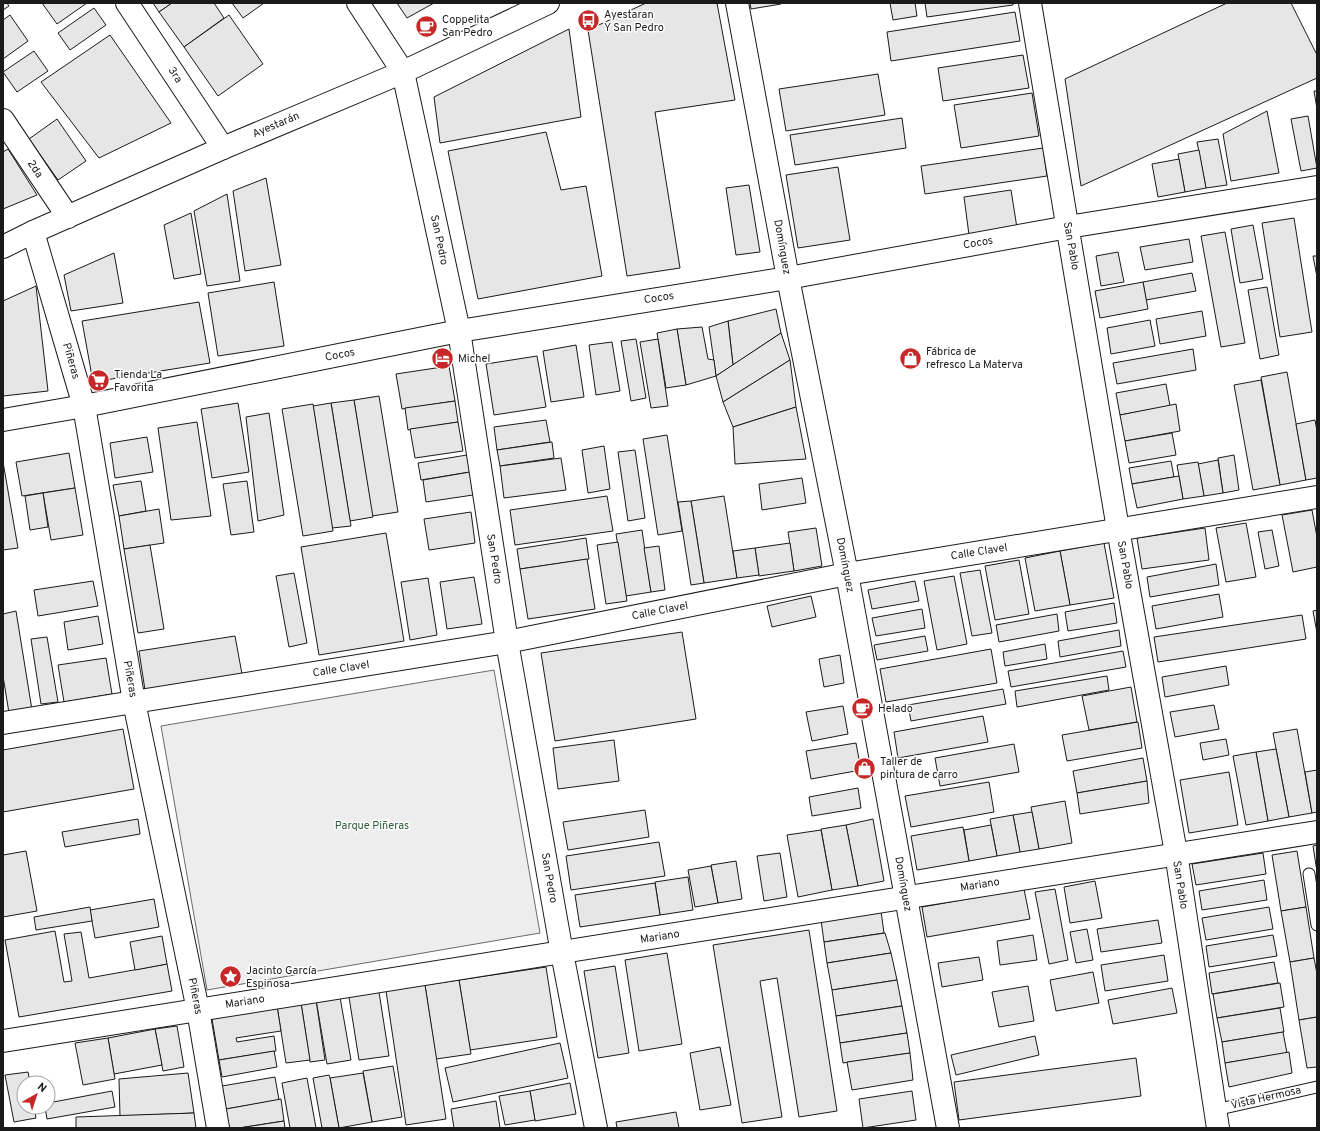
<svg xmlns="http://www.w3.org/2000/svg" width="1320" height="1131" viewBox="0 0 1320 1131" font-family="Overpass,sans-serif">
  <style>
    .built { fill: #ededed; stroke: #6a6a6a }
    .building { fill: #e6e6e6; stroke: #1a1a1a }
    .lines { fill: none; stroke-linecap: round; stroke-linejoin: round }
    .service-casing { stroke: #1a1a1a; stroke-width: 13 }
    .minor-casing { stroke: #1a1a1a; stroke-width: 24 }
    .secondary-casing { stroke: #1a1a1a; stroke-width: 24 }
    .service { stroke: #fff; stroke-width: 11 }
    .minor { stroke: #fff; stroke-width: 22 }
    .secondary { stroke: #fff; stroke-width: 22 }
    .labels { text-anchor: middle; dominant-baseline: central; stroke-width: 3; stroke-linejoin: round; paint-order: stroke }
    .poi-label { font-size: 11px; fill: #1a1a1a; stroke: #fff; text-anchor: start }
    .street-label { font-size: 11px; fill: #1a1a1a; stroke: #fff }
    .park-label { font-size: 11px; fill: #2b5a34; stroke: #fff }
  </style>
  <rect width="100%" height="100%" fill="#fff"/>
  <!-- built -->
  <polygon class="built" points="494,670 540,933 207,990 161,726"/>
  <!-- building -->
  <g class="building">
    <polygon points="3,3 7,3 9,6 3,10"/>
    <polygon points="42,3 87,3 57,24"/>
    <polygon points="153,3 172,3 159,12"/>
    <polygon points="172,3 214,3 224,18 184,47 159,12"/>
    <polygon points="232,3 264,3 243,18"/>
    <polygon points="397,3 434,3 407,18"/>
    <polygon points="646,3 717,3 735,100 655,112 680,268 627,276 588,30"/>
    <polygon points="750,3 781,3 781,4 751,9"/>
    <polygon points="890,3 915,3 917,16 893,20"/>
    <polygon points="925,3 1013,3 1013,5 927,17"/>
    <polygon points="1227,3 1291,3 1317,55 1317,78 1081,186 1065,79"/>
    <polygon points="94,8 106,25 70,50 58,33"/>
    <polygon points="1015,12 1020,41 891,61 887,32"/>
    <polygon points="10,15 28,41 3,59 3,20"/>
    <polygon points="229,15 263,64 218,96 184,47"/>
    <polygon points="569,29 581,117 440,143 434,97"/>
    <polygon points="110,35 171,123 99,158 41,82"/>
    <polygon points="34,51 48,71 17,92 3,72"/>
    <polygon points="1023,55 1029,88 943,101 938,68"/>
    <polygon points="878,74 885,115 786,131 779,89"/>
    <polygon points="1314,91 1317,91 1317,109"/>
    <polygon points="1032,93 1039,136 961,148 954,105"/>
    <polygon points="1267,111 1279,173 1231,181 1223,134"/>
    <polygon points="1308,116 1317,168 1301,171 1291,119"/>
    <polygon points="902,118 906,148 795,165 790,135"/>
    <polygon points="57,119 86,161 58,180 29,139"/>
    <polygon points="546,132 561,190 586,186 602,276 478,299 448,151"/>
    <polygon points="1218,139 1227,185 1206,188 1197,142"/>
    <polygon points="1043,148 1047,176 925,194 921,166"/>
    <polygon points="8,149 37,195 3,209 3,152"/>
    <polygon points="1199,150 1206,188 1185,192 1178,154"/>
    <polygon points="1179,159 1185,192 1158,197 1152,164"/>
    <polygon points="838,167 850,240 798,248 786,175"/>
    <polygon points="266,178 281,265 245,271 233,191"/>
    <polygon points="749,185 760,252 736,255 726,188"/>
    <polygon points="1011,190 1017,228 969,235 964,197"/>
    <polygon points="227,194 240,281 207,286 194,211"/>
    <polygon points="191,213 201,274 174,279 164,225"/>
    <polygon points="1294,218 1312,332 1280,337 1262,223"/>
    <polygon points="1253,225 1263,279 1240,283 1231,229"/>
    <polygon points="1225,232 1245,343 1221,347 1201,236"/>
    <polygon points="1189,239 1193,262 1145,270 1140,247"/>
    <polygon points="1118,252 1124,282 1101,286 1096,256"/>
    <polygon points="114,253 123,303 71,311 64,275"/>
    <polygon points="1313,256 1317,256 1317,277"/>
    <polygon points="1192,273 1196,291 1146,300 1143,282"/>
    <polygon points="274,282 284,346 218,356 208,293"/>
    <polygon points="1143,282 1148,309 1100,318 1095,291"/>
    <polygon points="36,286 48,391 3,396 3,301"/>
    <polygon points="1267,287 1279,355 1260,359 1248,290"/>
    <polygon points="199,302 210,363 93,382 82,321"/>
    <polygon points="776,309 781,333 733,365 728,321"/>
    <polygon points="1202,311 1206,336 1160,344 1156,319"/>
    <polygon points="1150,320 1155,346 1111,354 1107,328"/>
    <polygon points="728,321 733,365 716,376 709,327"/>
    <polygon points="702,327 708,359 714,360 716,376 686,385 677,329"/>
    <polygon points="677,329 686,385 666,388 657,333"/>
    <polygon points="781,333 790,360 723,402 716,376"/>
    <polygon points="636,339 646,398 631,401 621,341"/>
    <polygon points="658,339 668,406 651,408 640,342"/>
    <polygon points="612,342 620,391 596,395 589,345"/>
    <polygon points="576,345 584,397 551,402 543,351"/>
    <polygon points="1193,349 1196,370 1117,384 1113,363"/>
    <polygon points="537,356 546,407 494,415 486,364"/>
    <polygon points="790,360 796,407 733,427 723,402"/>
    <polygon points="449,366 455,401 402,409 396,374"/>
    <polygon points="1287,372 1306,480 1280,485 1261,377"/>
    <polygon points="1261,380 1280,485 1253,490 1234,385"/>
    <polygon points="1166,384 1170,406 1120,415 1116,393"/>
    <polygon points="379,396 398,512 372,516 354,400"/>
    <polygon points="354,400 373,517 350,521 331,403"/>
    <polygon points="455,401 458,422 408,430 405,408"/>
    <polygon points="238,403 249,472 212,478 201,409"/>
    <polygon points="331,403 351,526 332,528 313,406"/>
    <polygon points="313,404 333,531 303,536 282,409"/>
    <polygon points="1176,404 1180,431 1125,441 1120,415"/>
    <polygon points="796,407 806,459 735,464 733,427"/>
    <polygon points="269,413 284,515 258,521 246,417"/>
    <polygon points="546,420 550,442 497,450 494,427"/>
    <polygon points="1315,420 1317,431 1317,478 1306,480 1296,424"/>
    <polygon points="197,422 211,516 171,520 158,428"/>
    <polygon points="458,422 463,451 415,458 410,429"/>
    <polygon points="1172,433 1176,455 1129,463 1125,441"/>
    <polygon points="667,435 682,531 658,535 643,439"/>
    <polygon points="147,437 153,472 115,478 110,443"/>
    <polygon points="552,442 554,458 500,466 497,450"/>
    <polygon points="604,446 610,489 588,493 582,450"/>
    <polygon points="635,450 645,518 628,521 618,452"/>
    <polygon points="69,453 75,488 22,496 16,462"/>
    <polygon points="467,455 470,472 421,480 418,463"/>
    <polygon points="1234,455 1239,490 1223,493 1218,458"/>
    <polygon points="561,458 566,490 504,498 500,466"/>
    <polygon points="1218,460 1223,493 1204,496 1198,464"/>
    <polygon points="1171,461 1174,477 1132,484 1129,468"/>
    <polygon points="3,462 18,548 3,550"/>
    <polygon points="1198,462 1204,496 1183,499 1177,465"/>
    <polygon points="470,472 473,495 426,502 423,480"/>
    <polygon points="1179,476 1183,499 1137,508 1132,484"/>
    <polygon points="802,478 806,503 762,510 759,484"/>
    <polygon points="141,481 146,511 119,516 113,485"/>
    <polygon points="247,481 254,532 231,535 223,484"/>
    <polygon points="75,488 83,535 51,540 43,493"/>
    <polygon points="43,493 48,527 30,530 25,496"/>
    <polygon points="607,496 613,531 515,545 510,510"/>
    <polygon points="724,496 737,578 704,583 691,501"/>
    <polygon points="691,501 704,583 691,585 678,502"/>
    <polygon points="159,509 164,543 124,549 119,516"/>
    <polygon points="1312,510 1317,537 1317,567 1293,572 1282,515"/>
    <polygon points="471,512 475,543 429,550 424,519"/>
    <polygon points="1246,523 1256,577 1226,582 1216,528"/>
    <polygon points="816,528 822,566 794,571 788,532"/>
    <polygon points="1205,528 1209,560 1142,569 1137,538"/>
    <polygon points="642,530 651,592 626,596 616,534"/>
    <polygon points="1272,530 1279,566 1265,569 1258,532"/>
    <polygon points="386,533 404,641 319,655 301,547"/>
    <polygon points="586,538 589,559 520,569 517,549"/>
    <polygon points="618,542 627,601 606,604 597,545"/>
    <polygon points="790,543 794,571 759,576 755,548"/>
    <polygon points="1104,543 1114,598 1070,605 1060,551"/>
    <polygon points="150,545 164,629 138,633 124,549"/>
    <polygon points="659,546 665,590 651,592 644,548"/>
    <polygon points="755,548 759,575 737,578 733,551"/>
    <polygon points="1060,551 1070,605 1035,611 1025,558"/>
    <polygon points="587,559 595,609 528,619 520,569"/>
    <polygon points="1019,560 1029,614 995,620 985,566"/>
    <polygon points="1216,564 1219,585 1150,597 1147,577"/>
    <polygon points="980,570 992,633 972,636 960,573"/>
    <polygon points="294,573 307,643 289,647 276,576"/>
    <polygon points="954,576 967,644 937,650 924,581"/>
    <polygon points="474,577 482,624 447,629 440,582"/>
    <polygon points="428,578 437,635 410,640 401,582"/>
    <polygon points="93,581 98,606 38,616 34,590"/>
    <polygon points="915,581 919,601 872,609 868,590"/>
    <polygon points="1219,594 1223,617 1156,629 1152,606"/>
    <polygon points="811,596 816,617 772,627 767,606"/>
    <polygon points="1114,603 1117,623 1068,631 1065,612"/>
    <polygon points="922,609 925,628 876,636 872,618"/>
    <polygon points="1317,610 1317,633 1313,611"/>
    <polygon points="16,611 32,710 9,713 3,676 3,614"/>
    <polygon points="1057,614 1059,631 999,642 996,625"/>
    <polygon points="1302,615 1306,639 1158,662 1154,637"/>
    <polygon points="98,616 103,644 68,650 64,622"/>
    <polygon points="1119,630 1121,646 1060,657 1058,641"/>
    <polygon points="682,632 696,719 555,741 541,653"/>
    <polygon points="235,636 242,674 145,690 139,651"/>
    <polygon points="925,636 928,651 877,660 874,645"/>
    <polygon points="47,637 58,702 41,704 31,639"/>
    <polygon points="1045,644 1047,659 1005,666 1003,652"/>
    <polygon points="991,649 997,683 886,702 880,669"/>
    <polygon points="1123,651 1126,667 1011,687 1008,671"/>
    <polygon points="840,655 844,683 824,687 819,659"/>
    <polygon points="106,658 112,694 64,702 58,665"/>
    <polygon points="1226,666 1229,685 1165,697 1162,677"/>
    <polygon points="1107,676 1109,690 1017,707 1015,691"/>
    <polygon points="1131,687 1137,722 1089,730 1082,696"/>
    <polygon points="1003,689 1006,704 911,721 908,705"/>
    <polygon points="1214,705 1219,729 1175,737 1170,712"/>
    <polygon points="843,706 848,734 812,741 806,712"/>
    <polygon points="983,716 988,742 898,758 894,732"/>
    <polygon points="1138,722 1142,748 1067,761 1062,735"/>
    <polygon points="123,729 134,789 3,812 3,750"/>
    <polygon points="1297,729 1312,813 1289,817 1273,733"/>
    <polygon points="1226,739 1229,755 1203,760 1200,743"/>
    <polygon points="614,740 619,781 558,789 553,748"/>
    <polygon points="856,743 861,770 811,779 806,751"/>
    <polygon points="1014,744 1019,772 940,786 935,758"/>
    <polygon points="1276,749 1289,817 1268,821 1256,752"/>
    <polygon points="1256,752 1268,821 1246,825 1233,756"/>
    <polygon points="1143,758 1147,781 1077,793 1073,771"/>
    <polygon points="1317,770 1317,812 1312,813 1305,772"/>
    <polygon points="1229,772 1238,825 1189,833 1180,780"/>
    <polygon points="1147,781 1149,803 1080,814 1077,793"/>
    <polygon points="989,782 994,812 911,827 905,796"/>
    <polygon points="858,788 861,808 812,816 809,797"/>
    <polygon points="1065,801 1072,843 1039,849 1031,807"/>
    <polygon points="645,810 649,837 568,850 563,822"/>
    <polygon points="1032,812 1039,849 1020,852 1013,815"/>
    <polygon points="1013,815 1020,852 997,856 990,819"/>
    <polygon points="138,819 140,834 65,847 62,832"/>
    <polygon points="873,819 884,881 858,886 846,825"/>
    <polygon points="846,825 858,886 832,890 821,829"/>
    <polygon points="991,825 997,856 969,861 964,830"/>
    <polygon points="963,827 969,861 917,870 911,836"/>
    <polygon points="821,830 832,890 798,897 787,835"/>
    <polygon points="659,842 665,876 571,890 566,856"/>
    <polygon points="1317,845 1317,872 1313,846"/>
    <polygon points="26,851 37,911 3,917 3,855"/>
    <polygon points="1297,851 1306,907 1281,911 1272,855"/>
    <polygon points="780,853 787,897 764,901 757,856"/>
    <polygon points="1263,853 1266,874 1196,885 1192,864"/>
    <polygon points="736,861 742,899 718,903 711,865"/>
    <polygon points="711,866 718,903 695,907 688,870"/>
    <polygon points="688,877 693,910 660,915 655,882"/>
    <polygon points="1264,880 1267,900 1202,910 1199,891"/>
    <polygon points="1095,881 1102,918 1070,923 1064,887"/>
    <polygon points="655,883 660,915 580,927 575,895"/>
    <polygon points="1024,889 1030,919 927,937 922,907"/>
    <polygon points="1055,889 1068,960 1049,964 1035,892"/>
    <polygon points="154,899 159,927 95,938 90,910"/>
    <polygon points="90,907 92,921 36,930 34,917"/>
    <polygon points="1269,907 1273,929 1206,940 1202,918"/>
    <polygon points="1306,907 1314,958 1290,962 1281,911"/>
    <polygon points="881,911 884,933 824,942 821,920"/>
    <polygon points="1158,920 1162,943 1101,952 1097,929"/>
    <polygon points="1087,929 1093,960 1076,963 1070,932"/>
    <polygon points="809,930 837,1111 799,1117 777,978 760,981 782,1117 742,1123 713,945"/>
    <polygon points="55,931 64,982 72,981 64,934 81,932 89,978 167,964 172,991 19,1017 5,940"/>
    <polygon points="885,933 891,953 827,963 824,942"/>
    <polygon points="1033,935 1037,960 1000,965 997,941"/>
    <polygon points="1273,935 1277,956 1209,967 1206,946"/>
    <polygon points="162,936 167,964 135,970 130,942"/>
    <polygon points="667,953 682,1044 639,1051 625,960"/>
    <polygon points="891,953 897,980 832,990 827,963"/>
    <polygon points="1164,955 1168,981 1105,991 1101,965"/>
    <polygon points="979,957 983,980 942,987 938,963"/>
    <polygon points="1314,958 1317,974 1317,1017 1299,1020 1290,962"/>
    <polygon points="1274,962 1278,983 1212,994 1209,973"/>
    <polygon points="615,966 629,1053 598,1058 584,971"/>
    <polygon points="546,967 557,1037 470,1050 459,980"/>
    <polygon points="1093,972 1099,1003 1056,1011 1050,980"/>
    <polygon points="459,980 471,1054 436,1059 425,985"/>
    <polygon points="897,980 902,1006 836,1016 832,990"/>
    <polygon points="1280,983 1284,1007 1217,1018 1213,994"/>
    <polygon points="425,985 446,1119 406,1125 386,991"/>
    <polygon points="1028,986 1034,1021 999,1027 992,992"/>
    <polygon points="1172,988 1177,1013 1113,1024 1108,1000"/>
    <polygon points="379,992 389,1056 359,1060 349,997"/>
    <polygon points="340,997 351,1060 327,1064 316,1000"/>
    <polygon points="316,1000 325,1060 310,1062 301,1003"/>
    <polygon points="301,1003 310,1060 286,1063 277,1006"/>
    <polygon points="277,1006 281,1031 236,1038 237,1042 274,1036 276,1051 219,1060 212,1019"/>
    <polygon points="902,1006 907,1033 840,1043 836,1016"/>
    <polygon points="1280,1008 1284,1032 1222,1042 1217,1018"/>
    <polygon points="1317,1017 1317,1067 1307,1068 1299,1020"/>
    <polygon points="177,1026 184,1067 163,1071 155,1029"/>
    <polygon points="155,1029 162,1065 114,1074 108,1038"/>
    <polygon points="1283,1032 1287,1053 1225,1063 1222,1042"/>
    <polygon points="907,1033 910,1053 843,1063 840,1043"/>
    <polygon points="1035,1036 1039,1055 956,1075 951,1055"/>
    <polygon points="108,1038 115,1079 83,1085 75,1043"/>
    <polygon points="560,1043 568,1078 453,1102 445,1068"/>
    <polygon points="720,1047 731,1105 700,1110 690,1053"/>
    <polygon points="274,1051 277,1067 222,1077 219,1060"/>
    <polygon points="1289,1052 1292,1073 1229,1087 1225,1063"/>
    <polygon points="910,1053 913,1080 852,1090 847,1062"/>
    <polygon points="1136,1058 1141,1096 959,1120 954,1082"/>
    <polygon points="393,1066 402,1117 372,1122 363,1071"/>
    <polygon points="28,1072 30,1083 24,1083 24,1107 34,1107 36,1118 14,1122 5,1075"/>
    <polygon points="188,1073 194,1113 120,1116 119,1079"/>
    <polygon points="363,1073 372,1122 339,1128 330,1078"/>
    <polygon points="329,1075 330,1078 339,1128 322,1128 313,1078"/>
    <polygon points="275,1077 279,1100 226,1109 222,1086"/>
    <polygon points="307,1078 316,1128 290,1128 282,1083"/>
    <polygon points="570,1083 576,1114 535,1121 530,1091"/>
    <polygon points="112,1091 115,1107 47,1119 45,1107 48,1107 48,1103"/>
    <polygon points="530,1091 535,1120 505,1125 499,1096"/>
    <polygon points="912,1091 916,1120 863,1128 859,1099"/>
    <polygon points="281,1099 284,1121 239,1128 229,1128 226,1109"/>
    <polygon points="496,1101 500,1128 454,1128 451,1109"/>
    <polygon points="676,1112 679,1128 617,1128 616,1122"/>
    <polygon points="194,1113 196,1128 76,1128 76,1117"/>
    <polygon points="284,1121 285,1128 239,1128"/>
  </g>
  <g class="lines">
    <defs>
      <g id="service">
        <polyline points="1309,874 1317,925"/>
        <polyline points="1215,1110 1317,1087"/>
      </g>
      <g id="minor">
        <polyline points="127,3 223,148"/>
        <polyline points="358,3 403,72 459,331 507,642 562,953 596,1128"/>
        <polyline points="737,3 788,278 847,574 948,1128"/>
        <polyline points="1030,3 1118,529 1176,853 1218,1128"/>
        <polyline points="3,120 68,217"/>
        <polyline points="33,232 84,406 134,702 198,1010 218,1128"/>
        <polyline points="3,420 84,406 459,331 788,278 1068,227 1317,187"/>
        <polyline points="3,723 507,642 847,574 1317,497"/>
        <polyline points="3,1041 1317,832"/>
      </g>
      <polyline id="secondary" points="3,247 33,232 223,148 403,72 548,3"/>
    </defs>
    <!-- service casing -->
    <use href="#service" class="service-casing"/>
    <!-- minor casing -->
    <use href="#minor" class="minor-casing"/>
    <!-- secondary casing -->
    <use href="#secondary" class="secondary-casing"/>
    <!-- service -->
    <use href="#service" class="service"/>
    <!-- minor -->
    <use href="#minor" class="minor"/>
    <!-- secondary -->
    <use href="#secondary" class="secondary"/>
  </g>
  <!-- icons -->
  <defs>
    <symbol id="bus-disc" viewBox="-11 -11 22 22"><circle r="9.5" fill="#c62828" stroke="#fff"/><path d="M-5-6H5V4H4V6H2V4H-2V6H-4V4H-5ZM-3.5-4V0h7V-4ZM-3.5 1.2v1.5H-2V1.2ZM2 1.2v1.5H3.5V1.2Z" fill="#fff"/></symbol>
    <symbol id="cafe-disc" viewBox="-11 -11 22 22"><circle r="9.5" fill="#c62828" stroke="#fff"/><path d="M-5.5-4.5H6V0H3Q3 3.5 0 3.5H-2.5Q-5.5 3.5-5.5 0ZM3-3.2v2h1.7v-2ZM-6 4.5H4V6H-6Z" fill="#fff"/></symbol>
    <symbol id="shop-disc" viewBox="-11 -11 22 22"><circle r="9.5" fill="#c62828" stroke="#fff"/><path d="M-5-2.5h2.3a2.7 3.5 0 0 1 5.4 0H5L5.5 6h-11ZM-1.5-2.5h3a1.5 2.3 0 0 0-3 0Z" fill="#fff"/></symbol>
    <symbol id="hotel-disc" viewBox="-11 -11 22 22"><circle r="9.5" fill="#c62828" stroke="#fff"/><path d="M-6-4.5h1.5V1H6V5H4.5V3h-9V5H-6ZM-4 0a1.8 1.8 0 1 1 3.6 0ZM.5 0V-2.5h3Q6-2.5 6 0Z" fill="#fff"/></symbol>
    <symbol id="supermarket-disc" viewBox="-11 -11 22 22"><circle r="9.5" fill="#c62828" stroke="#fff"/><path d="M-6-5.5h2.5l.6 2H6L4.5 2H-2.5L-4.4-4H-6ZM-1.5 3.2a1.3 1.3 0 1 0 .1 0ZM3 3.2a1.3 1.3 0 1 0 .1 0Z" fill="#fff"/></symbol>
    <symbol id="sight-disc" viewBox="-11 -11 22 22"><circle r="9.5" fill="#c62828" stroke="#fff"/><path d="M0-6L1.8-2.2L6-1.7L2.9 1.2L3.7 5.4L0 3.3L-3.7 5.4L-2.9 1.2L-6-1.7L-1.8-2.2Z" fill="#fff"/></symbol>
  </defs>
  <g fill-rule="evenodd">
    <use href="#bus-disc" x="576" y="8" width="25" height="25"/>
    <use href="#cafe-disc" x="414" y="14" width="25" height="25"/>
    <use href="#shop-disc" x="898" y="346" width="25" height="25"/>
    <use href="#hotel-disc" x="430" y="346" width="25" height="25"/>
    <use href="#supermarket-disc" x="86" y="368" width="25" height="25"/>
    <use href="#cafe-disc" x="850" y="696" width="25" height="25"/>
    <use href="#shop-disc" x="852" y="756" width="25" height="25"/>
    <use href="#sight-disc" x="218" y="964" width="25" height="25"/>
  </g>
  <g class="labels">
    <!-- poi labels -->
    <g class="poi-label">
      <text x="604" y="15">Ayestaran<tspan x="604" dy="13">Y San Pedro</tspan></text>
      <text x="442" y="20">Coppelita<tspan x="442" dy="13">San Pedro</tspan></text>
      <text x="926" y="352">Fábrica de<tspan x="926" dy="13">refresco La Materva</tspan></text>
      <text x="458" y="359">Michel</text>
      <text x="114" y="375">Tienda La<tspan x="114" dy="13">Favorita</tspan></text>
      <text x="878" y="709">Helado</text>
      <text x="880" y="762">Taller de<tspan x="880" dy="13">pintura de carro</tspan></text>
      <text x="246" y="971">Jacinto García<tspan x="246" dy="13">Espinosa</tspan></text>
    </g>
    <!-- street labels -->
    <g class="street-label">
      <text transform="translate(175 75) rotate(57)">3ra</text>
      <text transform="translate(276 125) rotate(-23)">Ayestarán</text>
      <text transform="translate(35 169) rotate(56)">2da</text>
      <text transform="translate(439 240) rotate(78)">San Pedro</text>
      <text transform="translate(978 243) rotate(-10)">Cocos</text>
      <text transform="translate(1071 246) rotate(80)">San Pablo</text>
      <text transform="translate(782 247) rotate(80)">Domínguez</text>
      <text transform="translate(659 298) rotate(-9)">Cocos</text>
      <text transform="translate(340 355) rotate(-11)">Cocos</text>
      <text transform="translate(71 361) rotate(74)">Piñeras</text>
      <text transform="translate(979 552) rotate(-9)">Calle Clavel</text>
      <text transform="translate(494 559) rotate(81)">San Pedro</text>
      <text transform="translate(845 565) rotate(79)">Domínguez</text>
      <text transform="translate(1125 565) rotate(80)">San Pablo</text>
      <text transform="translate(660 611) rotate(-11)">Calle Clavel</text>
      <text transform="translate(341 669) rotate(-9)">Calle Clavel</text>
      <text transform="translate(130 679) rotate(80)">Piñeras</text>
      <text transform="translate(549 878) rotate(80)">San Pedro</text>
      <text transform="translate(903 884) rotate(80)">Domínguez</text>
      <text transform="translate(980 885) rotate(-9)">Mariano</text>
      <text transform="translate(1180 885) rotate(81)">San Pablo</text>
      <text transform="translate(660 937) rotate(-9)">Mariano</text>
      <text transform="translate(195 996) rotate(79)">Piñeras</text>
      <text transform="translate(245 1002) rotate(-9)">Mariano</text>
      <text transform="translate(1266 1098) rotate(-13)">Vista Hermosa</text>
    </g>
    <!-- park labels -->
    <g class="park-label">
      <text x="372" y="826">Parque Piñeras</text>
    </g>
  </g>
  <!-- border -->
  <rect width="1320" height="1131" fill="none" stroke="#1a1a1a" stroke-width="8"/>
  <!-- north arrow -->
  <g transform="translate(36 1095) rotate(39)"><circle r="19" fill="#ffffff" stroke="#a3a3a3"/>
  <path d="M0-3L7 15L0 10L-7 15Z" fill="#c62828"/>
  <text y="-6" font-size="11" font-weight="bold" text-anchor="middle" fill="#1a1a1a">N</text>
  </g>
</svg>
